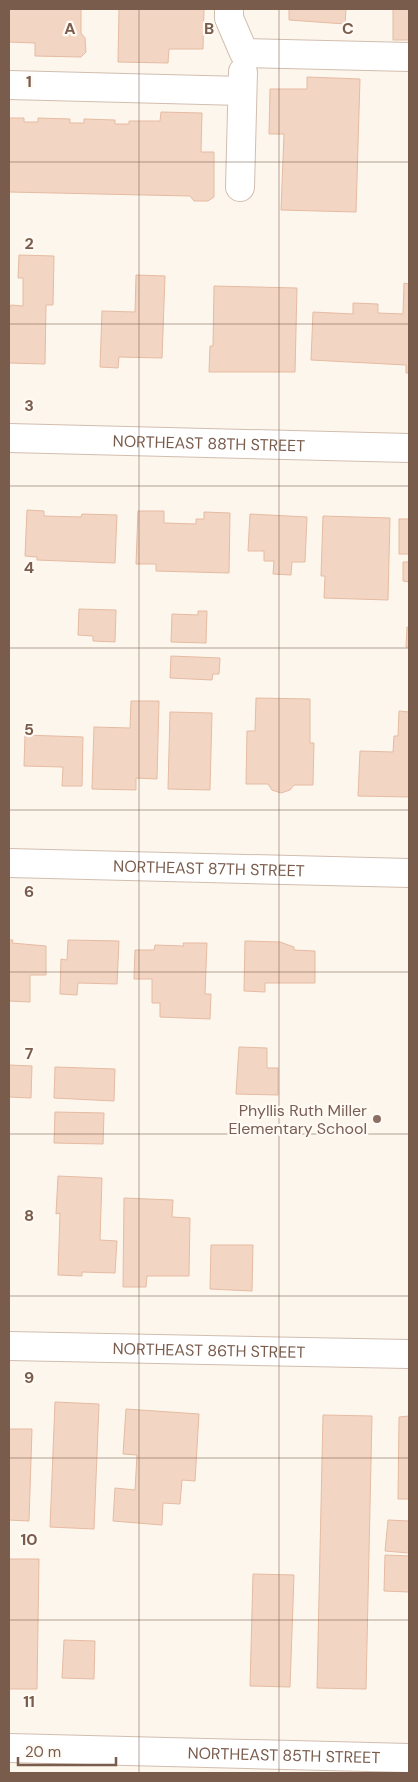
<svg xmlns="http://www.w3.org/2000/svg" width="418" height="1782" viewBox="0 0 418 1782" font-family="'DM Sans',sans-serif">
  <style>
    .building { fill: #f3d5c3; stroke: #e6bba3 }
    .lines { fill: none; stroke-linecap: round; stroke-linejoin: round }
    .minor-casing { stroke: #d1beb0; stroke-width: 30 }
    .minor { stroke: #fff; stroke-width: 28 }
    .grid { fill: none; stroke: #7a5c4d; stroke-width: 1; stroke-opacity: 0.55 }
    .education-dot { fill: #8d6e63; stroke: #fffaf3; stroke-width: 2 }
    .labels { text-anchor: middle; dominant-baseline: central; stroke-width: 4.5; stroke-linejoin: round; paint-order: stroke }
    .street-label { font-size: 16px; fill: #7a5c4d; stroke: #fffaf3 }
    .education-label { font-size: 16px; fill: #785e54; stroke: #fffaf3; text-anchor: end }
    .grid-label { font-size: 16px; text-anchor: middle; font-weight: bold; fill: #7a5c4d; stroke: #fffaf3; stroke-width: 4.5; stroke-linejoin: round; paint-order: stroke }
  </style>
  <rect width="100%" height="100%" fill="#fdf6ec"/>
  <!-- building -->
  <g class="building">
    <polygon points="9,9 81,9 81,33 85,38 86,52 81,57 35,56 35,43 9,42"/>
    <polygon points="119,9 204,9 203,49 169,49 168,63 118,62"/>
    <polygon points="289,9 346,9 345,24 289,20"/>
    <rect x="393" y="9" width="16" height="31"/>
    <polygon points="307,77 360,79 356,212 281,210 284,134 269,134 270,89 307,89"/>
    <polygon points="161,112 202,113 201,152 214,152 214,197 208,201 194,201 190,196 9,192 9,118 24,118 24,122 38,122 38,118 70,119 70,123 84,123 84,119 115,120 115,124 129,124 129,121 160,121"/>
    <polygon points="19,255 54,256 53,305 46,305 45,364 9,363 9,309 11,305 23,306 23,278 18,278"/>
    <polygon points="136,275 165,276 162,358 119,357 118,368 100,367 102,311 135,312"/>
    <polygon points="404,283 409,284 409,373 406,373 406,365 311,360 313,312 353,314 353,303 378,304 378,313 403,314"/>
    <polygon points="214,286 297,288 295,372 209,372 210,346 213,346"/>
    <polygon points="27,510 44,511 44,516 81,517 82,514 117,515 115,563 37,560 37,557 25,556"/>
    <polygon points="138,511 164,511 164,523 196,524 196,519 204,519 204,512 230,513 229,573 156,571 156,564 136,564"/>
    <polygon points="250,514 307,517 305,562 292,562 291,575 273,574 274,561 264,561 264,551 248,551"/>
    <polygon points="323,516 390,518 388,600 324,598 325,576 321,576"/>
    <rect x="399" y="519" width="10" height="35"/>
    <polygon points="403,562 409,562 409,582 403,581"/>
    <polygon points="79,609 116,610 115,642 93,641 93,636 78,635"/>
    <polygon points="198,611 207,611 206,643 171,642 172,614 198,615"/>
    <polygon points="407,627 409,627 409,647 406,647"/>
    <polygon points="171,656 220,658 219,674 213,674 212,680 170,678"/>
    <polygon points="256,698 310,699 310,743 314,743 313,785 294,785 290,790 281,793 272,790 268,784 246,784 247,731 255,731"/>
    <polygon points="131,701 159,701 157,779 136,778 136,790 92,789 94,727 130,728"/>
    <polygon points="399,711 409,712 409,797 358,796 360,751 393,752 394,736 398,736"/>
    <polygon points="170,712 212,713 210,790 168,789"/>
    <polygon points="25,735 83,737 82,786 62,786 63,767 24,766"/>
    <polygon points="9,940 13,940 12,943 46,946 46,975 30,975 30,1002 9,1001"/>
    <polygon points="68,940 119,941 117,984 78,983 77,995 60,994 61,959 67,960"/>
    <polygon points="245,941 280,942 294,947 294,950 315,951 315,983 265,983 265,992 244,991"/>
    <polygon points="183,943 207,943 205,994 211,994 210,1019 160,1017 160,1003 152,1003 152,979 134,979 135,950 154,950 155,945 184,946"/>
    <polygon points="239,1047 267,1048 267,1068 278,1068 278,1095 236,1094"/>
    <polygon points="9,1065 32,1066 31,1098 9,1097"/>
    <polygon points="55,1067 115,1069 114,1101 54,1098"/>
    <polygon points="55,1112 104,1113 103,1144 54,1143"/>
    <polygon points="58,1176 102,1178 100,1240 117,1241 115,1273 82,1272 82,1276 58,1275 60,1213 56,1214"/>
    <polygon points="124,1198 173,1200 172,1217 190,1218 189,1276 147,1276 146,1287 123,1287"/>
    <polygon points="211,1245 253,1245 252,1291 210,1289"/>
    <polygon points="55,1402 99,1404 94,1529 50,1527"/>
    <polygon points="126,1409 199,1414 195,1481 182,1480 180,1504 163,1503 162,1525 113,1521 115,1488 135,1490 137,1455 123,1454"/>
    <polygon points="323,1415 372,1416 366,1689 317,1688"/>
    <polygon points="409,1416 409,1499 398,1499 399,1417"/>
    <polygon points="9,1429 32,1429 29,1521 9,1520"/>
    <polygon points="388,1520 409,1521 409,1553 385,1551"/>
    <polygon points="385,1555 409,1556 409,1592 384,1591"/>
    <polygon points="9,1559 39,1559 37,1689 9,1689"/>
    <polygon points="253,1574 294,1575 290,1687 250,1686"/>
    <polygon points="64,1640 95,1641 94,1679 62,1678"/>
  </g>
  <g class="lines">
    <defs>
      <g id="minor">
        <polyline points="229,9 229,18 244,53 409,57"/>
        <polyline points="9,85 242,91"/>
        <polyline points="240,187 243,72"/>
        <path id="s1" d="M9,438L409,448"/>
        <path id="s2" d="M9,863L409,873"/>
        <path id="s3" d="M9,1346L409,1354"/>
        <path id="s4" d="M9,1748L409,1758"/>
      </g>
    </defs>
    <!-- minor casing -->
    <use href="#minor" class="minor-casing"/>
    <!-- minor -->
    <use href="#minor" class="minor"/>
  </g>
  <!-- grid -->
  <path class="grid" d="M139,9V1773M279,9V1773M9,162H409M9,324H409M9,486H409M9,648H409M9,810H409M9,972H409M9,1134H409M9,1296H409M9,1458H409M9,1620H409"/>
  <!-- markers -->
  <circle class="education-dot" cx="377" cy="1119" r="5"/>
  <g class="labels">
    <!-- street labels -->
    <g class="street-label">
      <text stroke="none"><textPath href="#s1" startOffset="200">NORTHEAST 88TH STREET</textPath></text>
      <text stroke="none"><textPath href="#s2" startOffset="200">NORTHEAST 87TH STREET</textPath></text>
      <text stroke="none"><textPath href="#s3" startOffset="200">NORTHEAST 86TH STREET</textPath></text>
      <text stroke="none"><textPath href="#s4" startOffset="275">NORTHEAST 85TH STREET</textPath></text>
    </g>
    <!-- education labels -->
    <g class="education-label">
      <text x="367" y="1110">Phyllis Ruth Miller<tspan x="367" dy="18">Elementary School</tspan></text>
    </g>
  </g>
  <g class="grid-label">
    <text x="70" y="34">A</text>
    <text x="209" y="34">B</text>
    <text x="348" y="34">C</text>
    <text x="29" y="87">1</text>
    <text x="29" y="249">2</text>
    <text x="29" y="411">3</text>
    <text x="29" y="573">4</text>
    <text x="29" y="735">5</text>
    <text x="29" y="897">6</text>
    <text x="29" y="1059">7</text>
    <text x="29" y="1221">8</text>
    <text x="29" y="1383">9</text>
    <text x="29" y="1545">10</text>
    <text x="29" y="1707">11</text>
  </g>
  <!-- border -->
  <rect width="418" height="1782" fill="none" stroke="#7a5c4d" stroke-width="20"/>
  <!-- scale -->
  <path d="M18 1757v8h98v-8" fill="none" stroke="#7a5c4d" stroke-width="2.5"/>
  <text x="25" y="1757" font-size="15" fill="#7a5c4d" stroke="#fffaf3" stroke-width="4" paint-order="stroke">20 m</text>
</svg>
